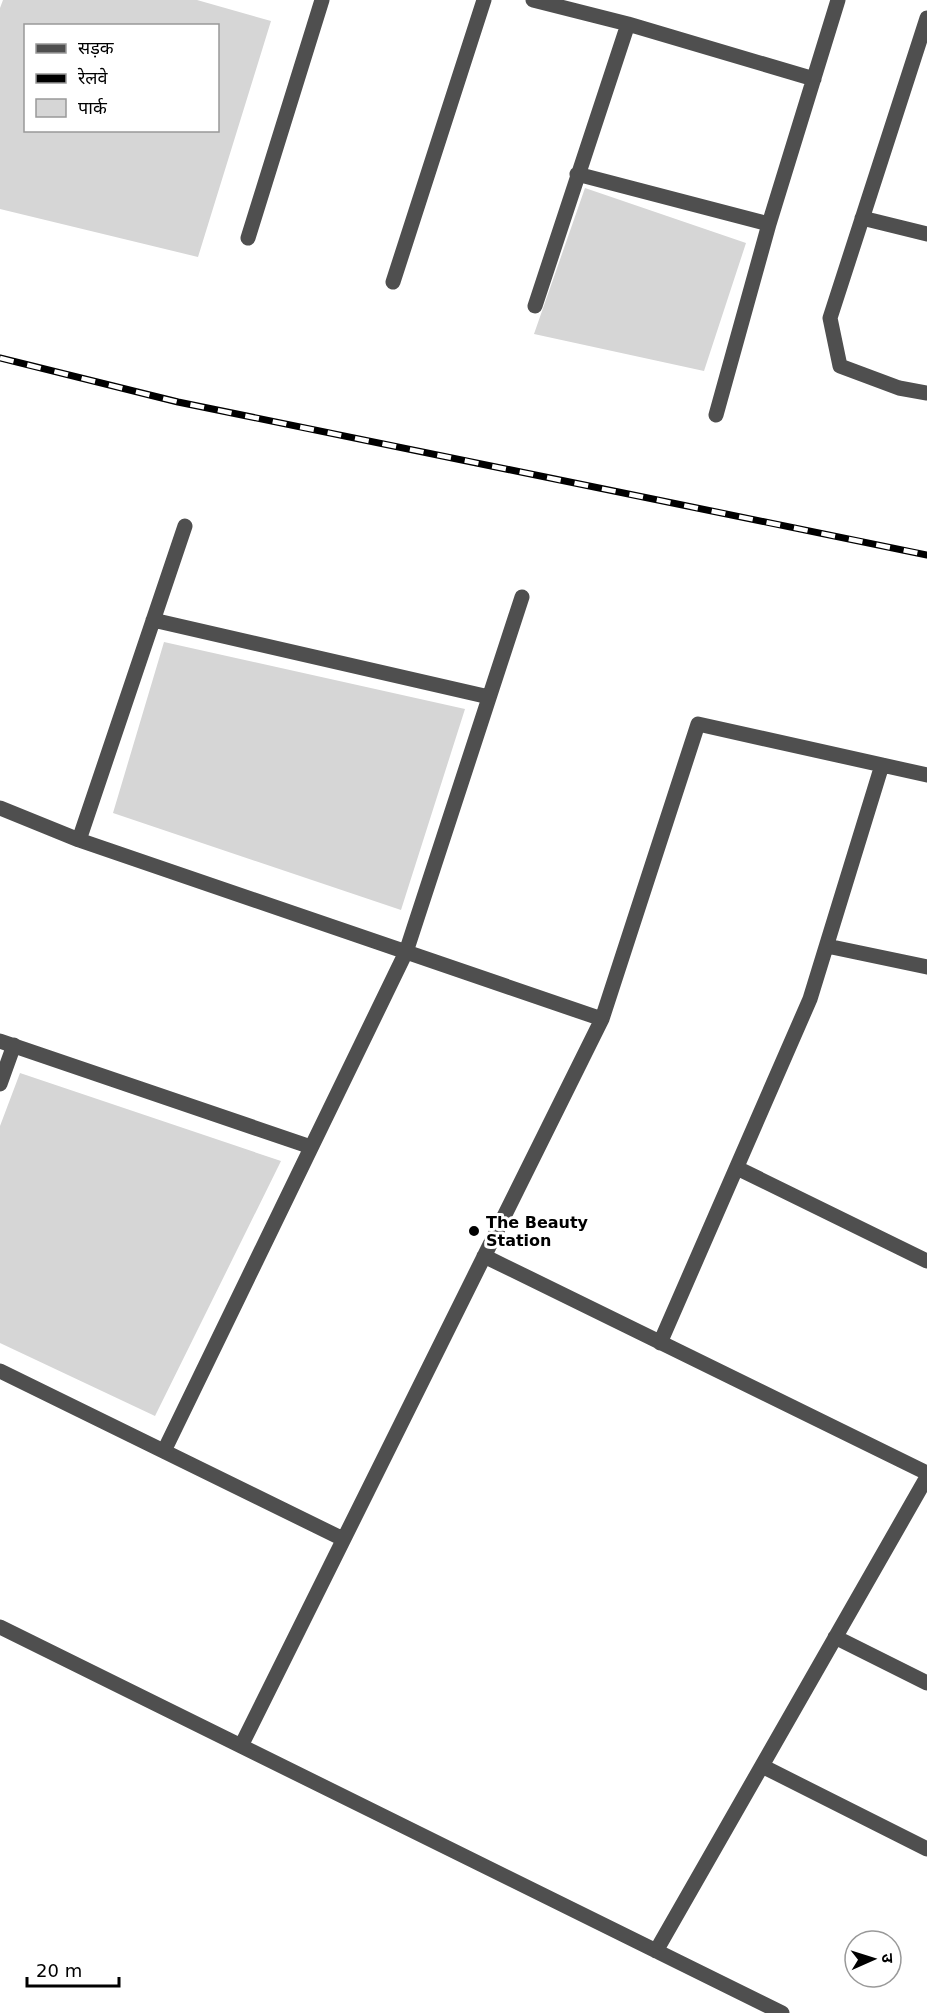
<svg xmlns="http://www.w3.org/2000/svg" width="927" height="2013" font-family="'DejaVu Sans','Noto Sans Devanagari',sans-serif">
<rect width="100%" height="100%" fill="#fff"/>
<path fill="#d6d6d6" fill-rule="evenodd" d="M3 0H197L271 21 198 257 0 209V8ZM26 26H218V130H26Z
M585 188 746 243 704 371 534 334Z
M164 642 465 709 401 910 113 813Z
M20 1073 281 1161 155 1416 0 1343V1126Z"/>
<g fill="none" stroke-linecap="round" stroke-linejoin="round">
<path stroke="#4f4f4f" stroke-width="15" d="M533 0 628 24 814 79
M927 18 830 318 840 366 899 388 927 393
M577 174 769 224
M862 218 927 234
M248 238 322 0
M393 282 484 0
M535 306 628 24
M716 415 769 224 838 0
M153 620 489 697
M0 808 79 840 602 1019
M79 840 185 526
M827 946 927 967
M0 1041 311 1147
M0 1084 14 1045
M737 1168 927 1261
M484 1256 927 1473
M660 1343 810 999 882 765
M0 1371 343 1539
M164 1451 406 952 522 597
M0 1627 782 2013
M835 1637 927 1683
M241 1746 602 1019 698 724 927 775
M762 1766 927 1849
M656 1951 927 1477"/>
<g stroke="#000" stroke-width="7">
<path id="rail" d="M0 358 178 402 927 555"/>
</g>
<use href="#rail" stroke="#fff" stroke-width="4.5" stroke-dasharray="14" stroke-linecap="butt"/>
</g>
<circle fill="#000" stroke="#fff" stroke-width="2" cx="474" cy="1231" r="6"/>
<g text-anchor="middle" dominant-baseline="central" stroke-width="6" stroke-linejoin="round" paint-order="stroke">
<g font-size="16" font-weight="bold" fill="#000" stroke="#fff" text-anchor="start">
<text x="486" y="1222">The Beauty<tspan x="486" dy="18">Station</tspan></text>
</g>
</g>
<rect x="24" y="24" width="195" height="108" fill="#ffffff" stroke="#999999" stroke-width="1.5"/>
<rect x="36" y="44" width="30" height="9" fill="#4f4f4f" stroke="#999999" stroke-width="1.5"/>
<text x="78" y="54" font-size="18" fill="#000000">सड़क</text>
<rect x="36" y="74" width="30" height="9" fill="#000000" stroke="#999999" stroke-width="1.5"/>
<text x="78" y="84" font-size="18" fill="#000000">रेलवे</text>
<rect x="36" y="99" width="30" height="18" fill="#d6d6d6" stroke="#999999" stroke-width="1.5"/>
<text x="78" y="114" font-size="18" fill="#000000">पार्क</text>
<g transform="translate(873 1959) rotate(87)"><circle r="28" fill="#ffffff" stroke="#999999" stroke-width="1.5"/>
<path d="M0-4.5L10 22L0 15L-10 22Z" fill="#000000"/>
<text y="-9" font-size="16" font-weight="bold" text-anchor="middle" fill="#000000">उ</text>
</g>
<path d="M27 1977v9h92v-9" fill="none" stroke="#000000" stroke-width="3"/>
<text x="36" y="1977" font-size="18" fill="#000000" stroke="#ffffff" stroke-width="4.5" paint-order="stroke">20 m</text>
</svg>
